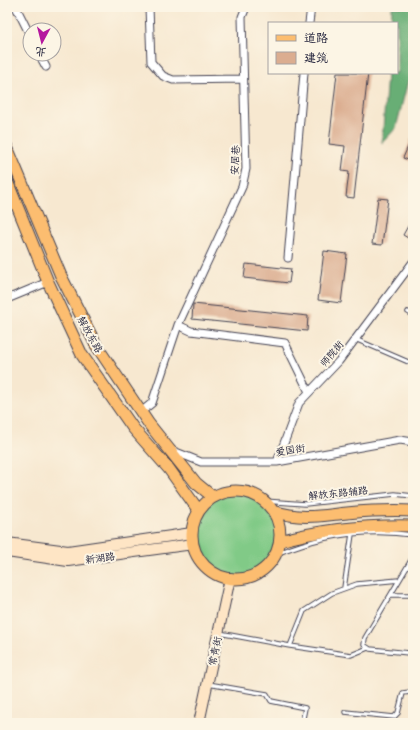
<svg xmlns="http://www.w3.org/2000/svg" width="420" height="730" font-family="'Playpen Sans','LXGW WenKai TC',sans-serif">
<rect width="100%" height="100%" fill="#fcf5e5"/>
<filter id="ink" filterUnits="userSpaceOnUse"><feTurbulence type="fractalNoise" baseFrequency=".025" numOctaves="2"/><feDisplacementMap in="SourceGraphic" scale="8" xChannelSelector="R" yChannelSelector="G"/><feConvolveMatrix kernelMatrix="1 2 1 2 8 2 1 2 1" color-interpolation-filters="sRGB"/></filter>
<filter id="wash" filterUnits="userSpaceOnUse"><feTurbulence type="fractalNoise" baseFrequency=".012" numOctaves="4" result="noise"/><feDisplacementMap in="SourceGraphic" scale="16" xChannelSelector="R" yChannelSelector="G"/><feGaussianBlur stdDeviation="0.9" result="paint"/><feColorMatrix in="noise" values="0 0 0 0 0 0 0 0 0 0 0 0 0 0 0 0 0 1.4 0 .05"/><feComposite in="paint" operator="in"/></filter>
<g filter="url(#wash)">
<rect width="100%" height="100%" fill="#f7e8d0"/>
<path fill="#81ca87" stroke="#527661" d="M192 535a44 44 0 1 1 88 0a44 44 0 1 1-88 0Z"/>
<path fill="#68ae74" stroke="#456858" d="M392 7H413V81H408L396 128 382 143 387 73H397V23H391Z"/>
<g id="blocks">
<path fill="#dbad90" d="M337 73H368L354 198 346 197 349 172 342 171 345 146 329 144Z
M413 135V162L403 158Z
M378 198 388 199 382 245 372 244Z
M413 217V241L403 235Z
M324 251 347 254 341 303 318 300Z
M246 264 291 269 289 283 244 278Z
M193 304 308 316 307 331 192 319Z"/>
</g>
</g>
<g filter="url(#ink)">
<use href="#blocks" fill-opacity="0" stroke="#424051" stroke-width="1"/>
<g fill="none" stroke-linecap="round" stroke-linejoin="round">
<g stroke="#424051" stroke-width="5.5">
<path id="lane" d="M408 312 413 315
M355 339 413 364
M264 501 305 504 395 494 413 496
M276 554C319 536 366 528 413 535
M344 588 352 534
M391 595H413
M219 633 290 646 351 655 368 648
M290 646 304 611 332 593 357 584 399 580
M413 646 409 653 413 664
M409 653 370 649 364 645 365 638 413 557
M208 684 267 694 271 701 305 708 302 723
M345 712 394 717 398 713 403 693 410 692 413 694"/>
</g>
<g stroke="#424051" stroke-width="9">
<path id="street" d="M16 7 30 35
M149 7 151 62 163 76 173 80 243 79
M309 23 311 7
M39 54 46 67
M288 258 304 73
M7 299 48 282
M178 325 191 331 285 343 309 392
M141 412 152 403 178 325 242 187 246 169 242 17 246 7
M171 450 201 462H277L400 440 413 442
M277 462 299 403 339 361 413 262"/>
</g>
<g stroke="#424051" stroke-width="12">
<path id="secondary" d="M7 543 68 551 192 533
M7 552 68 561 193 544
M199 723 230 578"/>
</g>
<g stroke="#424051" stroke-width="13">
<path id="primary" d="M7 147 61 276 96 345 149 424 196 483 213 497
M7 181 48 282 82 355 133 428 169 469 199 511
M192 535a44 44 0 1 1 88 0a44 44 0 1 1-88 0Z
M273 511C303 520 318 516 347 513 369 511 391 510 413 511
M280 541C324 529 367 525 413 526"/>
</g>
<use href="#lane" stroke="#fff" stroke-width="3.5"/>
<use href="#street" stroke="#fff" stroke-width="7"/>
<use href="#secondary" stroke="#fee5c5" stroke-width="10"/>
<use href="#primary" stroke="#fcbd6f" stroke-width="11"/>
</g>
</g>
<g text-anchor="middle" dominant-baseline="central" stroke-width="4" stroke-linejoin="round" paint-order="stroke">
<g font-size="10" fill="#22223b" stroke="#fcf5e5">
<text transform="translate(234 160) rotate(-87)">安居巷</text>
<text transform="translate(91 334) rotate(61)">解放东路</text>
<text transform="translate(331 353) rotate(-50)">师院街</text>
<text transform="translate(290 449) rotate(-9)">爱国街</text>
<text transform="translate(338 492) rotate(-6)">解放东路辅路</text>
<text transform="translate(100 557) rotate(-8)">新湖路</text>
<text transform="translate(214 651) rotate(-78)">常青街</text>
</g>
</g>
<rect width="420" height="730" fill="none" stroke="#fcf5e5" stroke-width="24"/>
<rect x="268" y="22" width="130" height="52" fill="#fcf5e5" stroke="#a5a1a1"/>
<rect x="276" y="35" width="20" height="6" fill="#fcbd6f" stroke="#a5a1a1"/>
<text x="304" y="42" font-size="12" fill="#22223b">道路</text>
<rect x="276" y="52" width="20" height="12" fill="#dbad90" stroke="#a5a1a1"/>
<text x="304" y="62" font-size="12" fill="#22223b">建筑</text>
<g transform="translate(42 42) rotate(187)"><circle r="19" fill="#fcf5e5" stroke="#a5a1a1"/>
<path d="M0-3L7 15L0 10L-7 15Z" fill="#b5179e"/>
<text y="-6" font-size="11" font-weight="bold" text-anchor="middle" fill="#22223b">北</text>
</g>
</svg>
